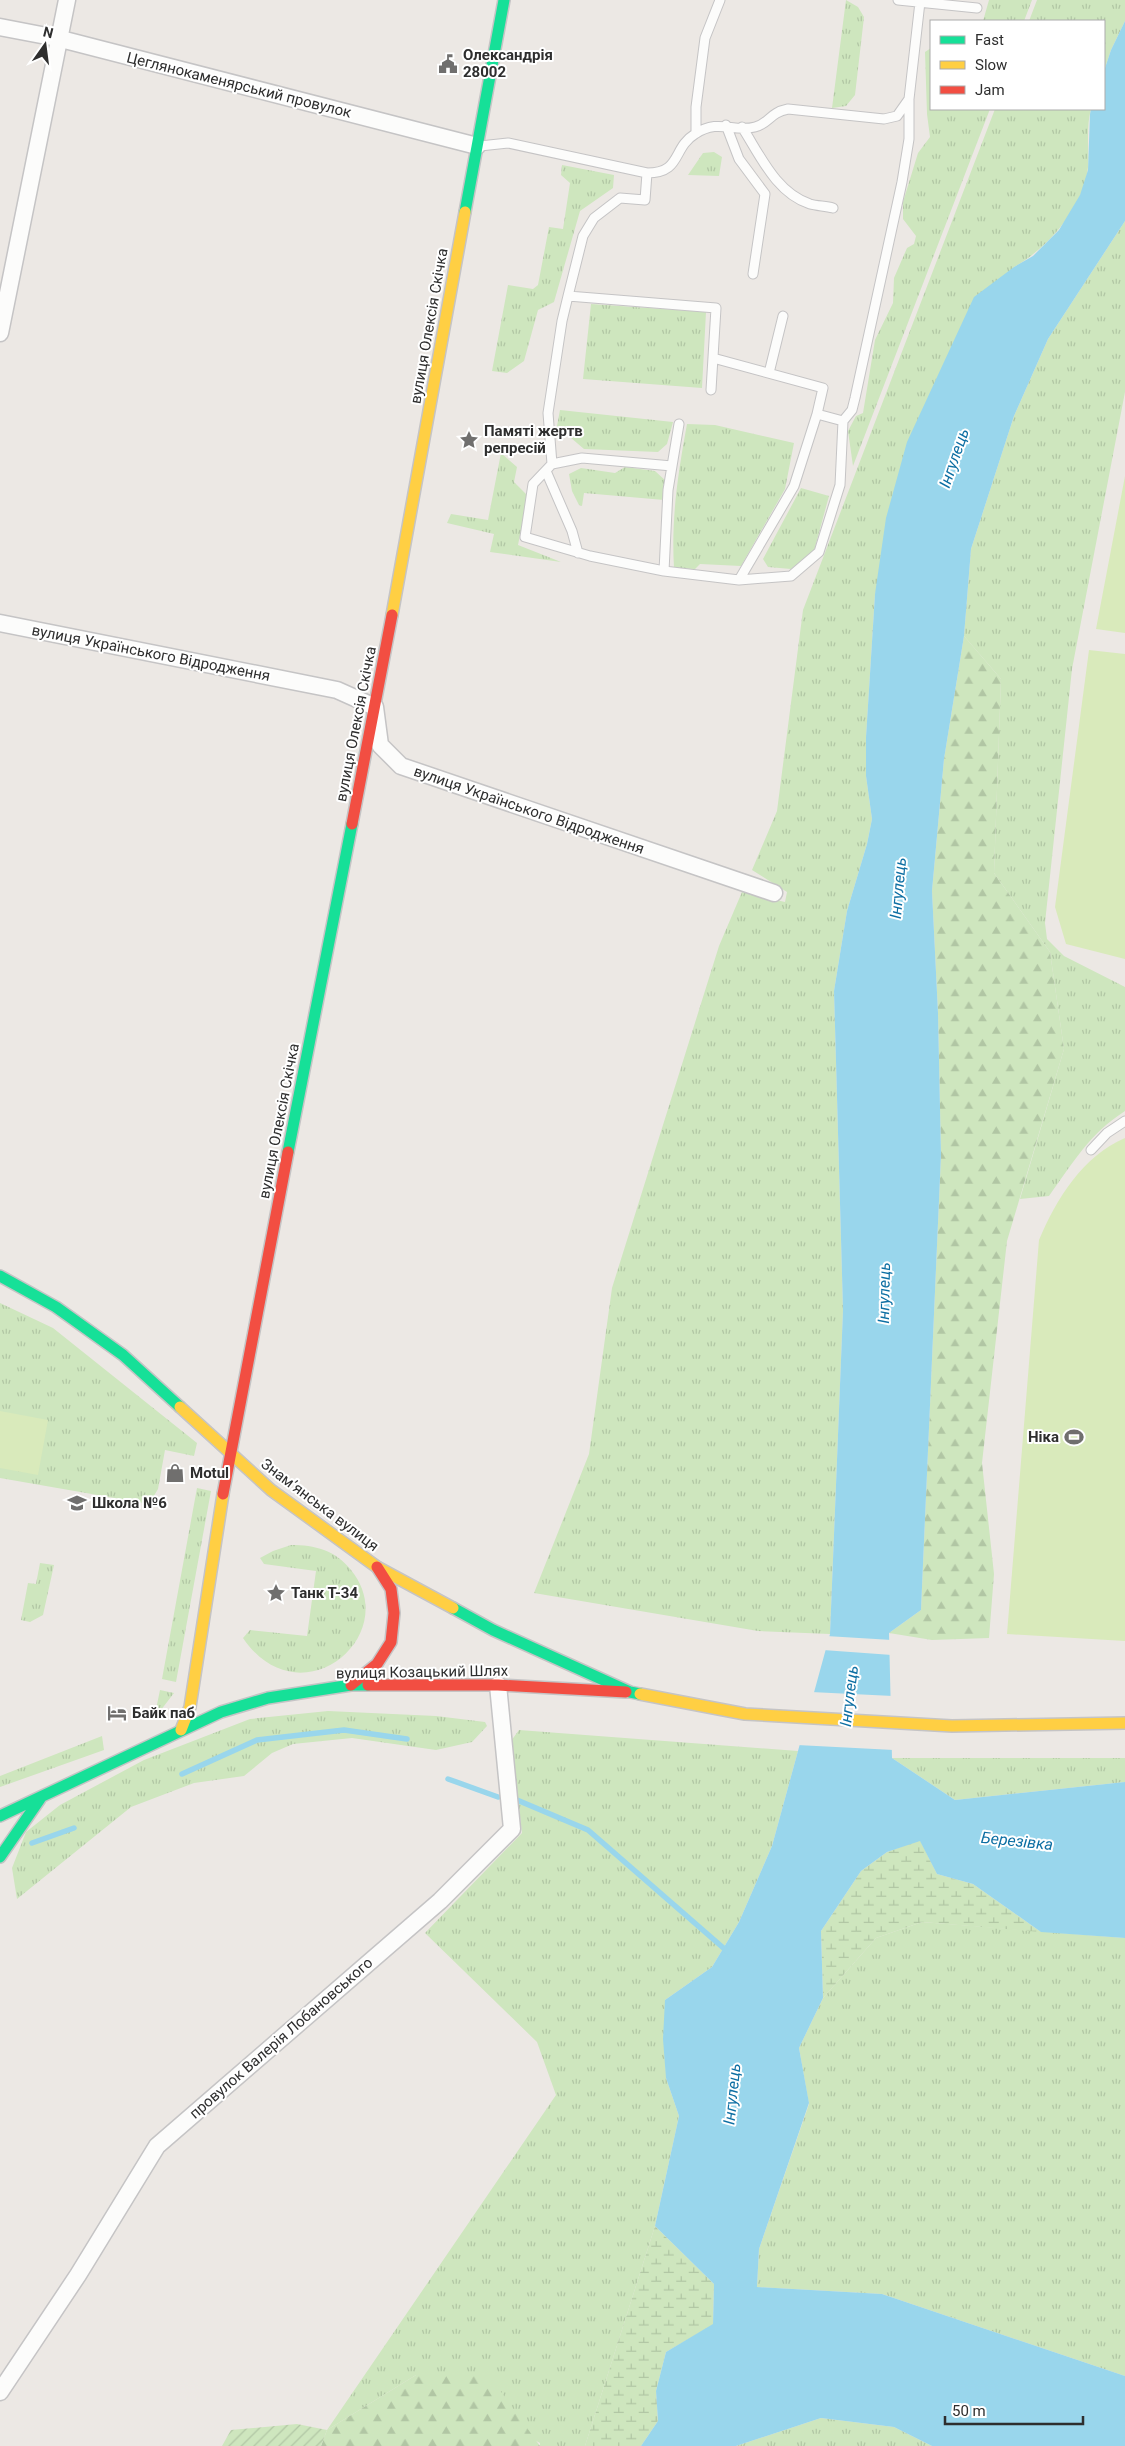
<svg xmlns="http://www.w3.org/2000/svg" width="1125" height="2446" font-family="Roboto,sans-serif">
<defs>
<pattern id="grass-tufts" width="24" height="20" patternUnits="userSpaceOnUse" patternTransform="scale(1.25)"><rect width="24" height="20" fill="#cee6be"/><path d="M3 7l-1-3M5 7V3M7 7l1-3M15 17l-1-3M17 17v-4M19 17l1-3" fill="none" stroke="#b1c6a4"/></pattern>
<pattern id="forest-firs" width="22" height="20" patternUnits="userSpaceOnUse" patternTransform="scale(1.25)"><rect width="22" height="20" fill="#cee6be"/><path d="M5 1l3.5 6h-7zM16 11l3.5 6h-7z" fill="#b1c6a4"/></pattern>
<pattern id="wetland-marsh" width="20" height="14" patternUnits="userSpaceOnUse" patternTransform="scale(1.25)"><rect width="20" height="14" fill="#cee6be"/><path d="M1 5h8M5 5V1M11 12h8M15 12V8" fill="none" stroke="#b1c6a4"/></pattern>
<pattern id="garden-furrows" width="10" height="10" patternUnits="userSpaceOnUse" patternTransform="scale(1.25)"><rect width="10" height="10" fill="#cee6be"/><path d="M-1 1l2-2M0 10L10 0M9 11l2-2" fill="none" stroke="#b1c6a4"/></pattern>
</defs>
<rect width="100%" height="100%" fill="#ece8e4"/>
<path fill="url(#grass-tufts)" d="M846 0 858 7 864 17 855 95 846 106 832 108Z
M989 0H1032L1024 21H983Z
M1037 0H1125V21L1111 50 1104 71V21H1029Z
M931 48V109H990L853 466 848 431 856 416 863 413 875 340 893 303 894 278 907 248 914 244 916 236 903 219V202L918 153 930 137 927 114 925 52Z
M995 109H1091C1086 127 1089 148 1088 167 1085 206 1047 249 1014 267L875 594 866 737V776L872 819 867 844 847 911 834 991 843 1310 830 1634 758 1631 534 1593 589 1454 612 1288 719 946 742 892 785 902 787 892 752 870 777 811 803 610Z
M714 152 722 157 719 176 688 175 703 153Z
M562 165 614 175 613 188 580 211 554 302 538 310 524 361 507 373 492 371 508 285 533 289 538 285 549 227 563 229 570 183 561 175Z
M1125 221V392L1072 669 1045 923 1047 939 1064 956 1125 987V1111C1089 1134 1073 1163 1049 1196L1020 1199 1064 1049 1050 952 994 873 1001 679 964 636 971 549 1014 416 1048 339Z
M591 304 706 312 702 388 583 379Z
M560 410 673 422 667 444 658 452 584 449 557 426Z
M687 424 715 425 794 443 785 489 741 566 700 564 695 569 674 568C671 518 678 473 687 424Z
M501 453 517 467 514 482 528 496 518 545 561 562 490 552 494 534 447 523 451 514 488 520Z
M625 467 655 471 666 481 664 500 584 493 582 506 579 505 572 491 569 474 581 468 615 473Z
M801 488 829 496 814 551 791 569 768 567 763 559Z
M0 1303 53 1328 197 1443 194 1456 165 1450 158 1489 149 1504 0 1478Z
M197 1488 211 1491 176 1682 162 1679Z
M291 1545C315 1545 335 1550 351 1570 404 1635 300 1722 243 1638L250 1630 307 1636 316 1571 264 1564 260 1558 273 1551Z
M40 1563 54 1565 43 1615 30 1622 21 1620 28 1583 36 1584Z
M160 1690 174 1693 154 1719Z
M328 1711 436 1716 485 1722 487 1726 472 1742 436 1750 352 1738 293 1744 272 1753 244 1776 194 1783 131 1807 17 1899 12 1868 26 1832 60 1805 144 1760 250 1719Z
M519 1730 798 1751 772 1846 739 1922 712 1967 665 2000 666 2078 679 2116 655 2226 585 2446H540V2443L416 2375 327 2430 556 2095 537 2042 425 1933 522 1833 511 1741Z
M102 1736 104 1750 0 1787V1776Z
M892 1758H1125V1782L955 1800Z
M922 1922 1125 1938V2376L882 2294 757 2287 759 2249 809 2104 799 2048 823 1998 876 1938Z
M821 2418 894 2427 932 2446H736Z"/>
<path fill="url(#forest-firs)" d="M964 636 1001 679 994 873 1050 952 1064 1049 1007 1241 982 1463 994 1574 989 1638 932 1640 889 1633 921 1610 941 1155 938 1013 932 891 944 759Z
M416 2375H489L540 2446H321L327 2430Z"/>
<path fill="url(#wetland-marsh)" d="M920 1840 937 1874 973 1884 1041 1932 922 1922 876 1938 823 1998 821 1931 861 1871 887 1852Z
M655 2226 714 2284 713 2325 666 2352 656 2391 658 2421 641 2446H585Z"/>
<path fill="url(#garden-furrows)" d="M297 2424 327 2430 321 2446H222L231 2430Z"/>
<path fill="#d9eabb" d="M1125 476V633L1096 629Z
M1089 650 1125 654V959L1066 944 1055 907Z
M1125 1138V1641L1007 1634 1039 1240C1057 1198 1082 1157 1125 1138Z
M0 1411 48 1420 38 1475 0 1468Z"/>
<path fill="#99d6ec" d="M1125 21V221L1048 339 1014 416 971 549 964 636 944 759 932 891 938 1013 941 1155 921 1610 889 1633 892 1758 955 1800 1125 1782V1938L1041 1932 973 1884 937 1874 920 1841 887 1852 861 1871 821 1931 823 1998 799 2048 809 2103 759 2249 757 2287 882 2294 1125 2376V2446H932L894 2427 821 2418 736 2446H641L658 2421 656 2391 666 2352 713 2324 714 2284 655 2226 679 2116 666 2078 663 2039 665 2000 712 1967 739 1922 772 1846 830 1634 843 1310 834 991 847 911 867 844 872 819 866 776V737L875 594 886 518 907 442 974 297 1014 267 1033 256 1059 230 1080 195 1088 170 1090 114 1091 109H1104V71L1111 50Z"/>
<path fill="#ece8e4" d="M826 1636 892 1640V1655L823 1650Z
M811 1692 893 1696 894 1750 797 1745Z"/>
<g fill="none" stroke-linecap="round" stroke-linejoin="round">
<path stroke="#99d6ec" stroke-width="5.5" d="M182 1774 257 1740 344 1730 407 1739
M448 1779 498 1797
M517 1800 588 1830 728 1952
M32 1843 74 1828"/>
<g stroke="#c5c4c5" stroke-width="11">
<path id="lane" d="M898 0 977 8
M726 125 739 159 765 194 753 274
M742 127C760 155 776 193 810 204 817 206 826 206 833 208
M696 133V107L705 38 720 0
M480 146 508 143 647 173C682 173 672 148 695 134 719 118 733 133 755 127 770 123 769 113 788 109L884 119 897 116 909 99 920 2
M647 173 645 200 620 198 594 218 583 236 568 296 562 321 548 413 552 464 533 484 525 537 590 556 664 571 739 580 791 576 819 552 840 485 843 421 817 414 794 486 739 580
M568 296 716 308 711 390
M713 358 823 388 817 414
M769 373 783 316
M843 421 852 410 855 398 902 182 909 139V100
M552 464 582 458 672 466
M546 471 572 531 578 553
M664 571 668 490 679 424
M1091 1150 1107 1133 1125 1121"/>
</g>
<g stroke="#c5c4c5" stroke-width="19">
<path id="street" d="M0 27 57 38 477 146
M0 333 67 0
M0 623 337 690 375 707 380 745 401 766 774 893
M0 2392 78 2275 157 2146 440 1901 512 1829 498 1685"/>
</g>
<g stroke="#c5c4c5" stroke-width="14">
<path id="fast" d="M465 212 504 0
M288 1152 352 824
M0 1276 56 1307 123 1355 180 1407
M453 1608 493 1630 630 1692 640 1694
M0 1816 221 1712 268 1698 351 1685H368
M0 1857 40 1799"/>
</g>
<g stroke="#c5c4c5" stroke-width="14">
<path id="slow" d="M392 615 465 212
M180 1407 271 1490 377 1567 453 1608
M640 1694 745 1714 952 1726 1125 1723
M181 1730 190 1707 223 1494"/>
</g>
<g stroke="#c5c4c5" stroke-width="14">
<path id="jam" d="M352 824 392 615
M223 1494 288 1152
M351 1685 377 1664 391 1642 394 1613 391 1589 377 1567
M368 1685H498L626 1692"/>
</g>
<use href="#lane" stroke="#fcfcfb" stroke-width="9"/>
<use href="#street" stroke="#fcfcfb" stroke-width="16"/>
<use href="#fast" stroke="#16e098" stroke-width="11"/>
<use href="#slow" stroke="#ffcf43" stroke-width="11"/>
<use href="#jam" stroke="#f24e42" stroke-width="11"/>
</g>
<defs>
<g id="civic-bare" transform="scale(1.5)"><path d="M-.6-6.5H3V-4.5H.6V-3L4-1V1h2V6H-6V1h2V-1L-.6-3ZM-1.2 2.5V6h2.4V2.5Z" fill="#706f6e" stroke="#fff" stroke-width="2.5" paint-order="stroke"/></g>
<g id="sight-bare" transform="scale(1.5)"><path d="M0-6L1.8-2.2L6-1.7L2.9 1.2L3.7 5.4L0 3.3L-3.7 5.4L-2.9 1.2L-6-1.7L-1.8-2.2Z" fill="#706f6e" stroke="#fff" stroke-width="2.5" paint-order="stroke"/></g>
<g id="stadium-bare" transform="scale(1.5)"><path d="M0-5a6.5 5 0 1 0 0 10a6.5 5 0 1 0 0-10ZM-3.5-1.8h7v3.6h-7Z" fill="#706f6e" stroke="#fff" stroke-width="2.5" paint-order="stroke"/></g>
<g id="shop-bare" transform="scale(1.5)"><path d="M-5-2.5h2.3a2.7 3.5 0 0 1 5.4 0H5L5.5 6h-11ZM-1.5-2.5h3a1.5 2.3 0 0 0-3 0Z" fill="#706f6e" stroke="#fff" stroke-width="2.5" paint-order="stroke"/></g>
<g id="school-bare" transform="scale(1.5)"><path d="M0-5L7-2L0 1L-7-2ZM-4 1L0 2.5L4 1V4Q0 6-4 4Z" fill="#706f6e" stroke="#fff" stroke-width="2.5" paint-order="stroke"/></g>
<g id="hotel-bare" transform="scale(1.5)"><path d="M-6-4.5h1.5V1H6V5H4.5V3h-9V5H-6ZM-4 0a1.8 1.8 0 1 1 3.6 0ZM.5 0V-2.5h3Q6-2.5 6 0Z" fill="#706f6e" stroke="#fff" stroke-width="2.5" paint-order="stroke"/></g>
</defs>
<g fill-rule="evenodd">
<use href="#civic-bare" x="448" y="64"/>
<use href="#sight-bare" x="469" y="440"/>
<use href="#stadium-bare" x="1074" y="1437"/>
<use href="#shop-bare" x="175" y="1473"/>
<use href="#school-bare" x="77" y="1503"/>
<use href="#sight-bare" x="276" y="1593"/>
<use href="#hotel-bare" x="117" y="1713"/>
</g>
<g text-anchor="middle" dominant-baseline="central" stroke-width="4" stroke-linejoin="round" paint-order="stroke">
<g font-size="15" font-weight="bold" fill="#2e2e2e" stroke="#fff" text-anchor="start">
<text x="463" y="55">Олександрія<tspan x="463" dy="17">28002</tspan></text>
<text x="484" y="431">Памяті жертв<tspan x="484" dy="17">репресій</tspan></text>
<text x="1059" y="1437" text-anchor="end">Ніка</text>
<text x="190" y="1473">Motul</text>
<text x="92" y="1503">Школа №6</text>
<text x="291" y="1593">Танк Т-34</text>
<text x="132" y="1713">Байк паб</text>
</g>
<g font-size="15" fill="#2e2e2e" stroke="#fff">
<text transform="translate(239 85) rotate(14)">Цеглянокаменярський провулок</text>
<text transform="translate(429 326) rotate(-80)">вулиця Олексія Скічка</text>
<text transform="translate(151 653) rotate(11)">вулиця Українського Відродження</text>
<text transform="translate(356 724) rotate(-79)">вулиця Олексія Скічка</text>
<text transform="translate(529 810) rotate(19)">вулиця Українського Відродження</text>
<text transform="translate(279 1121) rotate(-79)">вулиця Олексія Скічка</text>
<text transform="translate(320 1505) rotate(37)">Знамʼянська вулиця</text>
<text transform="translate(422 1672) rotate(-1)">вулиця Козацький Шлях</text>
<text transform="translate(281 2038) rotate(-41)">провулок Валерія Лобановського</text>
</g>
<g font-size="16" font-style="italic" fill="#0d6fa3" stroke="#fff">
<text transform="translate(954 458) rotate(-71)">Інгулець</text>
<text transform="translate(898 888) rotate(-85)">Інгулець</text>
<text transform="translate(884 1293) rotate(-89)">Інгулець</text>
<text transform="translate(849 1696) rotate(-83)">Інгулець</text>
<text transform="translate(1017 1841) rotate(6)">Березівка</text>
<text transform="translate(732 2094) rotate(-84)">Інгулець</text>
</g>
</g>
<rect x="930" y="20" width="175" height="90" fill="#ffffff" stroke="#ababab"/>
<rect x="940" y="36" width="25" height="8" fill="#16e098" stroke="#ababab"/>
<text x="975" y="45" font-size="15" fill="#2e2e2e">Fast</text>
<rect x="940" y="61" width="25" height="8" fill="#ffcf43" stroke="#ababab"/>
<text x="975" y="70" font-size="15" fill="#2e2e2e">Slow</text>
<rect x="940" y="86" width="25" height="8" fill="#f24e42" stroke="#ababab"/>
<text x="975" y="95" font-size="15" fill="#2e2e2e">Jam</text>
<g transform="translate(45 45) rotate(14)" stroke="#ffffff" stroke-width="4" paint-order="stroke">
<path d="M0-4L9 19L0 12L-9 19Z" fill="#2e2e2e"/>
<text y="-8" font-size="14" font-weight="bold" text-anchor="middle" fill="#2e2e2e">N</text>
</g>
<path d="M945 2416v8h138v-8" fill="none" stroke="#2e2e2e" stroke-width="2.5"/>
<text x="952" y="2416" font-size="15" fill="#2e2e2e" stroke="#ffffff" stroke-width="4" paint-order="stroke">50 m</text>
</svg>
